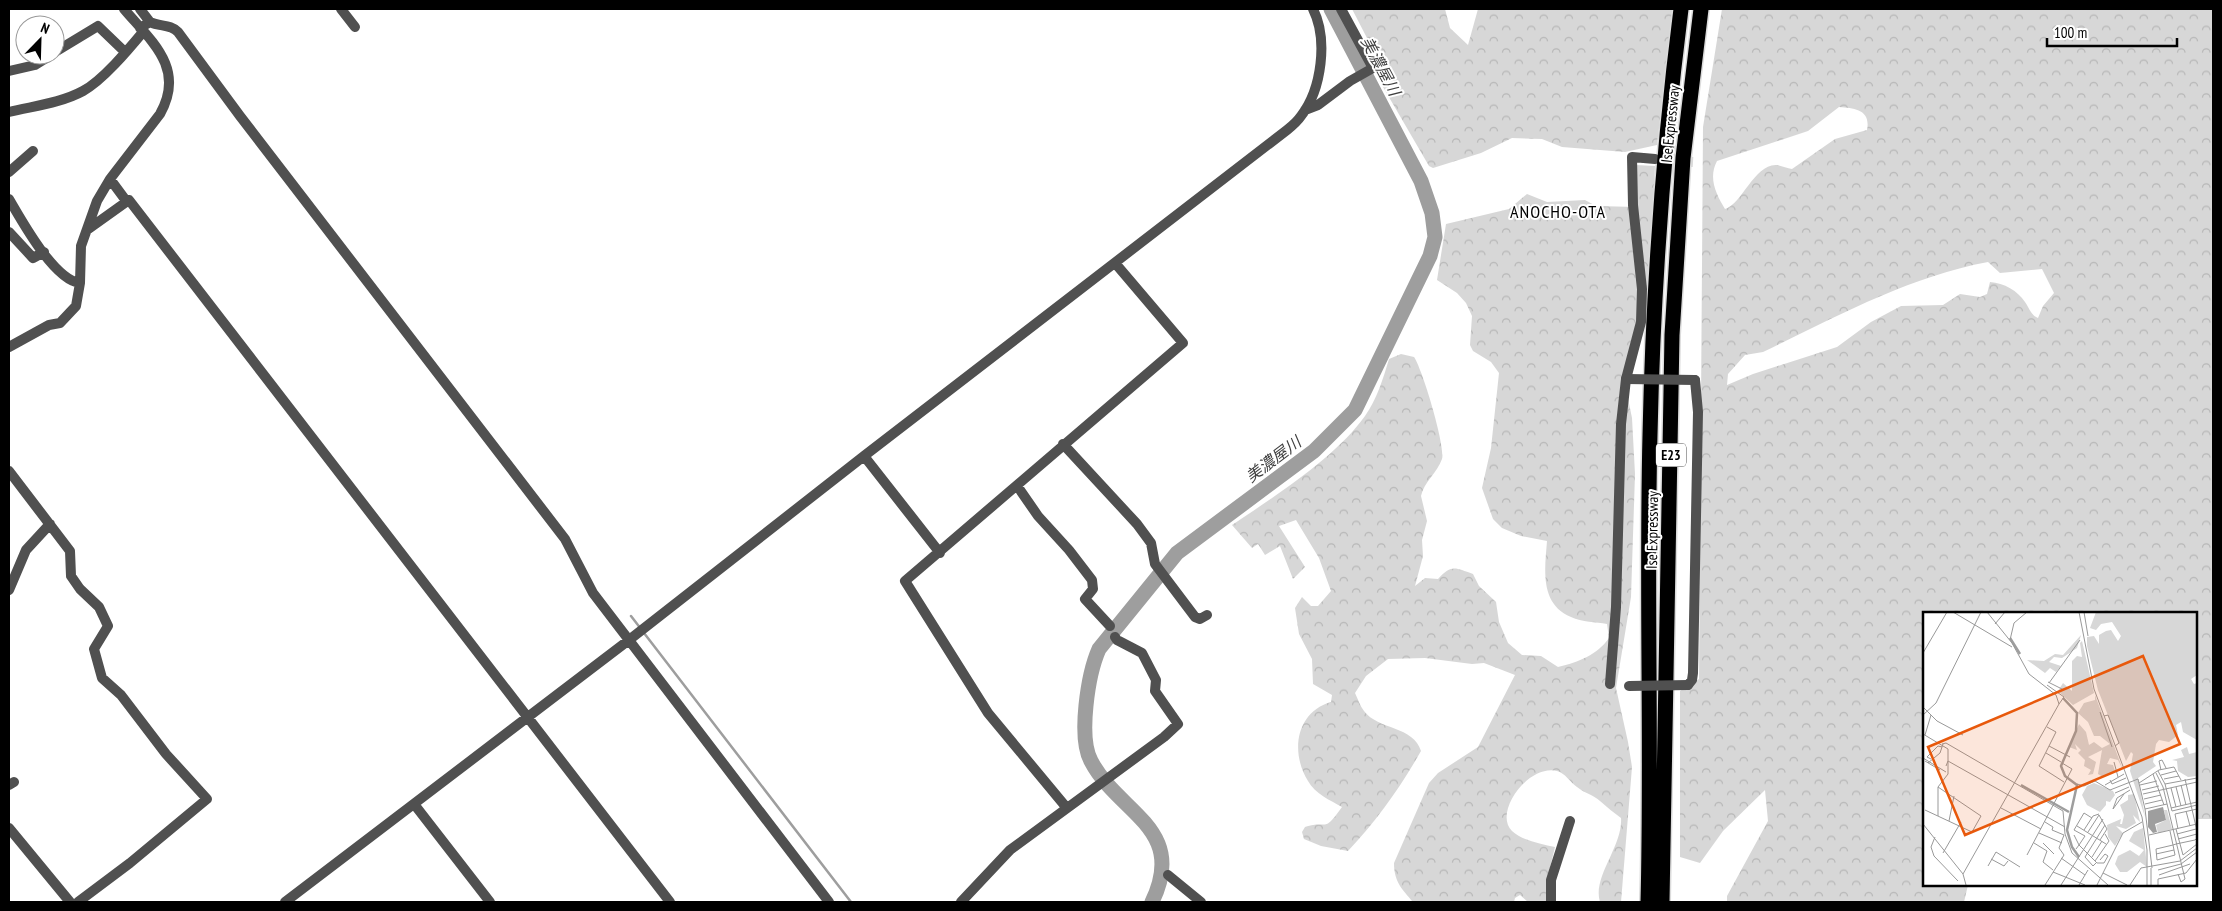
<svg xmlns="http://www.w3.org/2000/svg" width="2222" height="911" font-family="'PT Sans Narrow','Noto Sans JP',sans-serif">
<defs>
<pattern id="forest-crowns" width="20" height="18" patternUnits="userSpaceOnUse" patternTransform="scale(1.25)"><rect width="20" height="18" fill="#d7d7d7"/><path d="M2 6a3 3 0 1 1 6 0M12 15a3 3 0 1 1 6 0" fill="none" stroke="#b7b7b7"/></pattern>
</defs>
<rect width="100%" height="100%" fill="#fff"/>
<path fill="url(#forest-crowns)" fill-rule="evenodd" d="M1352 9H1445L1450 28 1468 45 1478 9H1673L1657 145 1625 152 1562 147 1542 139 1512 138 1481 153 1433 168 1429 166 1379 80 1382 67Z
M1722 9H2213V819H2196V614H1924V885H1968L1964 902H1727V896L1768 821 1765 790 1723 831 1700 863 1680 857V691L1699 679 1703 127ZM1839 107C1855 108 1871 110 1867 130L1835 139 1792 169C1787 168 1782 166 1777 165 1755 163 1742 204 1725 209 1716 194 1708 178 1717 161L1808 131ZM1988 262 2000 273 2042 269 2054 293 2043 306 2038 318C2030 314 2030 309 2025 302 2018 291 2004 283 1990 282L1987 294 1980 297 1960 294 1943 305 1901 306 1871 322 1837 347 1753 374 1727 385 1728 374 1745 355 1763 352C1836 317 1908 277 1988 262Z
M1636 165 1655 166 1650 286 1645 289 1623 374 1632 418 1635 474 1631 597 1616 688 1628 742 1632 767 1621 902H1600C1592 877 1623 846 1621 818 1614 813 1607 807 1600 801 1594 795 1584 793 1577 787 1570 782 1565 773 1557 771 1528 764 1493 813 1512 831 1523 841 1541 844 1555 847L1546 884 1547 902H1528L1520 895 1515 898 1514 902H1413C1402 889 1394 882 1394 863L1429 783 1438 773 1478 747 1515 675 1484 663 1472 664 1425 658 1388 659 1366 676 1355 693C1358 699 1360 706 1364 711 1378 730 1414 726 1421 751 1400 788 1377 820 1348 851L1321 846 1304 839 1302 832 1305 827C1329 819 1322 835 1342 807 1330 800 1315 794 1308 781 1290 752 1296 712 1331 702L1332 695 1313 684 1312 659 1299 634 1295 608 1302 597 1311 606H1318L1331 591 1319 558 1296 520 1279 526 1305 567 1293 579 1280 546 1265 555 1258 544 1252 548 1232 525C1274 497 1336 457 1365 416 1377 399 1383 379 1389 359L1401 354 1414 357C1422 368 1446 447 1442 459 1437 473 1424 482 1421 496L1427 521 1422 540 1423 556 1415 586 1425 578 1438 579C1452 564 1455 568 1473 574L1479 586 1496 602 1499 622 1508 643 1522 655 1541 656 1558 667C1579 662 1597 655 1609 638L1607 624C1596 622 1582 622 1571 617 1539 604 1545 568 1547 541L1521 536 1502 528 1493 519 1482 488 1491 448 1499 373 1491 362 1473 351 1470 345 1472 316 1466 303 1457 293 1437 280 1446 224 1509 209 1527 194 1547 202 1585 200 1596 206 1637 207Z"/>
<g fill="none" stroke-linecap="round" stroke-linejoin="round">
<path stroke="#9e9e9e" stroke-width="2.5" d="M631 616 641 629
M644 633 851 902"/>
<path stroke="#9e9e9e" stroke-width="15" d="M1152 902C1188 828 1118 813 1091 761 1078 737 1088 674 1099 649L1177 553 1314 451 1355 410 1430 256 1435 237 1432 213 1421 181 1331 9"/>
<path stroke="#d9d9d9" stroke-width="10" stroke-dasharray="10 5" stroke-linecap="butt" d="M1659 160 1693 162"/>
<g stroke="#dbdbdb" stroke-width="18">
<path id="highway" d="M1648 902C1652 746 1646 590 1650 435 1653 292 1663 150 1681 9
M1662 902 1672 335 1683 158 1701 9"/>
</g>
<path stroke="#505050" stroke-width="10" d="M140 9 150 22
M341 9 355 27
M140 28 150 22C160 27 170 24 178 32L240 116 565 539 593 593 829 902
M55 52 98 26 125 52
M9 71 35 65 51 55
M1305 110 1318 105 1350 81 1373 68 1341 9
M9 112C33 106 61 103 83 91 103 80 128 50 143 32
M9 172 33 151
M110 179 127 202
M9 199C22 221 54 280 80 283
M87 230 129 200 670 902
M9 232 33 258 44 252
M9 347 49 325 60 323 76 306 80 283 81 246 97 201 110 179 160 114C186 68 151 41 124 9
M1063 444 1137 524 1151 543 1155 564 1195 617 1200 619 1207 615
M864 456 940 553
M9 471 70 551 71 576 80 589 99 607 108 626 94 649 102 678 121 695 166 754 207 799 130 863 78 902
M1018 487 1038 516 1069 550 1092 580 1093 589 1085 599 1110 626
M9 590 26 550 50 524
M1610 684 1616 607 1621 424 1626 379 1641 322 1642 289 1633 205 1632 157 1655 159
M1688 685 1692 680 1693 673 1698 412 1695 380
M9 785 14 782
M414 804 490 902
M1066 807 988 713 905 581 1183 343 1115 263
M9 828 70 902
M1168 875 1201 902
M285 902 629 640 864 456 1287 130C1292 126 1297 122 1301 116 1322 89 1328 39 1313 9
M961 902 1010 850 1164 737 1178 724 1155 691 1156 680 1142 653 1117 640 1115 637
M1551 902V880L1570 821"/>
<use href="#highway" stroke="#000" stroke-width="15"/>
<path stroke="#505050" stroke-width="10" d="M1626 379 1695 380
M1629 686 1688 685"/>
</g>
<g text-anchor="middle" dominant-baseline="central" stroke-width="4" stroke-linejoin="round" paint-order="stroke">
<rect fill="#fff" stroke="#4c4c4c" stroke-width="1" x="1656" y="443.5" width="30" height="23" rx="4"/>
<g font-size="14" font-weight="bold" fill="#000">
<text x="1671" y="455">E23</text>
</g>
<g font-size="15" fill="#000" stroke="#fff">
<text transform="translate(1670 124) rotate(-84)">Ise Expressway</text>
<text transform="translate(1652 530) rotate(-89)">Ise Expressway</text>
</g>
<g font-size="16" font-style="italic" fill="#3f3f3f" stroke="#fff">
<text transform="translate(1381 66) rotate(62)">美濃屋川</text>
<text transform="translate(1273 459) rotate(-37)">美濃屋川</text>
</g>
<g font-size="18" letter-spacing="1" fill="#000" stroke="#fff">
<text x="1558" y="211">ANOCHO-OTA</text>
</g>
</g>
<g transform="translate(1923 612)">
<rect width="274" height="274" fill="#fff"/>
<path d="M241 198H244L249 217 235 221 233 213 243 208Z" fill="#d7d7d7"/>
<path d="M173 0H274V63L268 67 271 72 274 71V128L260 120 258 110 253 113 255 123 246 130 236 128 233 132 230 150 233 154 215 166 222 205 207 159 210 142 208 140 203 149 175 78 164 34V25L171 24 176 32V23L183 19 188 18 195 29 198 24 189 10 178 12 173 18 167 16ZM158 23 154 36 139 46 131 45 126 50 138 54 133 60 127 56 122 61 104 48 121 49 132 42 140 43ZM159 29 171 81 150 93 135 79 140 71 149 79V49L154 44 159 45 157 31ZM172 83 200 158 195 148 187 146 184 152 190 153 192 159 180 165 175 162 179 138 165 145 173 150 170 162 165 163 168 158 161 154 162 148 155 141 158 138 152 132 154 138 146 135 156 112 163 120 166 133 171 130 179 136 187 132 177 124H171L165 110 155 101 161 91 172 88ZM264 135 266 142 274 140V164L265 165 255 159 254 149 249 148 261 145 258 138ZM171 171 190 179 192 183 187 190 183 189V193L177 200 164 193 159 183 164 174ZM211 182 217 210 210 203 213 211 203 217 193 214 200 221 192 234 185 225 184 213 198 207 197 212H199L201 203 197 193 205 188V183ZM220 216 224 255 217 250 204 260H197L192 252 195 244 207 238 216 244 221 238 206 229 211 220Z" fill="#d7d7d7"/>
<path d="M240 195 243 208 232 212 234 220 230 221 225 215V199Z" fill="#9e9e9e"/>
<path fill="none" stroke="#9e9e9e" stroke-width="2.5" d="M87 26 97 42M140 86 154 101 153 119 138 154 142 164 154 173 144 218 149 235 156 245M98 173 146 200"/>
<path fill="none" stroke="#999" stroke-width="1" d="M30 0 89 35M156 0 171 77 219 205 224 238V273M161 0 165 24M72 12 82 0M87 28 91 11 104 0M0 41 24 0M125 70 141 78M126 71 157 28M124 73 141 85 136 92M0 95 14 109 40 123M177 100 189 135M0 103 13 91 58 0M181 104 185 103 196 131 192 134M124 115 133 120 116 154 141 170M0 122 25 137V162L15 175M2 123 8 103M19 132 23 131 140 199 142 222 149 241 185 273M126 134 147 145M123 141 138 150M0 146 23 160M8 147 4 145 15 134 19 135M2 149 17 158M191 150 195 165M5 151 17 141 20 132M23 154 25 149 142 215M238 158 236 149 239 148 243 156M235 159 242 172 249 199M233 161 240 175 262 267 258 270 255 262M230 162 241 193M238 163 253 159M241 167 256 164M262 167 274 219M187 168 189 172 203 166M216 171 236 158 251 155 258 168M154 172 161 174 172 169 187 178 215 167 222 197 244 192M242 172 274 166M182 173 201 162M217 173 234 169M258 173 263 193M253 175 258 194M248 176 253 195M219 178 236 174M192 181 206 175M201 182 190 197 194 186 207 178M220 182 274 170M0 184V204M221 187 238 183M222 192 239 188M78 196 118 217M248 196 274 190M222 197 229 256M2 198 49 220 58 204 15 175V204M249 199 274 193M263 199 267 214M252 202 274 197M252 202 255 217M176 203 184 217 177 228M169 206 161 201 151 218 162 224 156 233 174 251H181L185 244 182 242 177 248M26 209 31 184M122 210 130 215 129 218 141 223M0 212 40 262 43 273M154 214 183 232M253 217 260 243 274 232M161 218 170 204 176 202M247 219 250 233 252 243 234 248 233 237 250 233 253 232 272 228 274 226M165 220 176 203M116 221 139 231M254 222 273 217M151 223 156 233 153 237M226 223 274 212M12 225 8 235 11 244 35 269M255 227 274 222M111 231 124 239 120 250 130 258M120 231 131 242M20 241 38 210M233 242 251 238M104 243 149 157 139 151M169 245 179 229M138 246 162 263M68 247 81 254 85 249M172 249 186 229 182 222M174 250 170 254 162 245 182 213M65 254 73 240 97 255M228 256V273M235 258 258 252 274 240M130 260 162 273M180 261 204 273M40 262 136 92 133 83 106 62 89 31 64 0M236 263 267 252M122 273 141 243 136 236 141 223M138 273 180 207M156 273 165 258M174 273 200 221 219 210M207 273 218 256 257 249 274 236M235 273V267L263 261 274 247"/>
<path fill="#e8590c" fill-opacity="0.15" stroke="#e8590c" stroke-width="2.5" d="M220 44 257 132 42 223 5 135Z"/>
<rect width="274" height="274" fill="none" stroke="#000" stroke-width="2.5"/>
</g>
<rect width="2222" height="911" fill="none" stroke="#000000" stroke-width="20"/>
<g transform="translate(40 40) rotate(23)"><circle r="24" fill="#ffffff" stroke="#999999"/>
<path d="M0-4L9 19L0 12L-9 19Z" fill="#000000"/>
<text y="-8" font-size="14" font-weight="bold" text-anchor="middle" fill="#000000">N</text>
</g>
<path d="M2047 38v8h130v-8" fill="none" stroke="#000000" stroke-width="2.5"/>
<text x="2054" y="38" font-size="15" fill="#000000" stroke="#ffffff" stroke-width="4" paint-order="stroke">100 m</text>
</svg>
